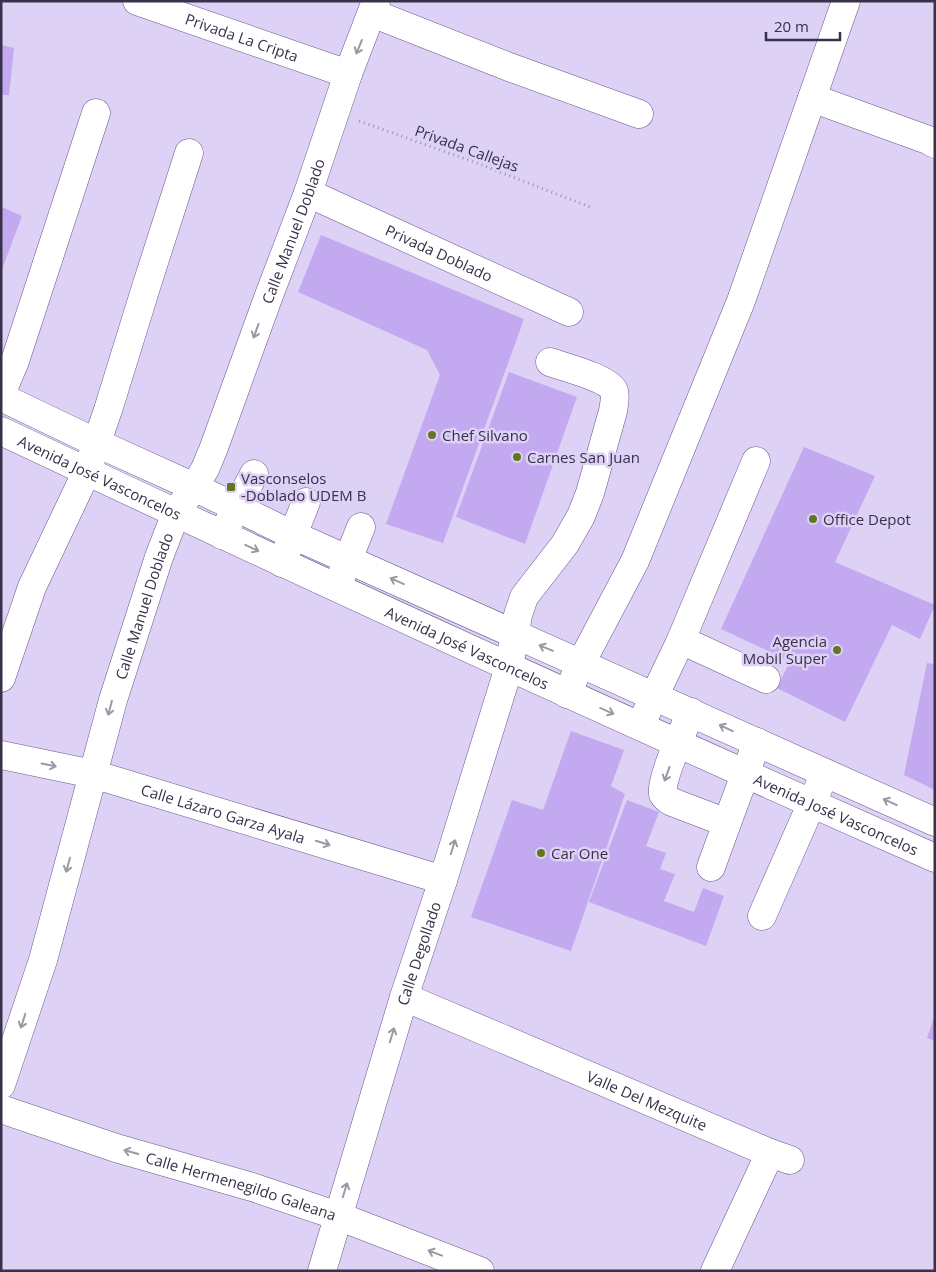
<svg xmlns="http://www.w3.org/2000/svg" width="936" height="1272" font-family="'Open Sans',sans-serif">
<rect width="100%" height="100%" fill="#ddd1f6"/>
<path fill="#c3aaf0" d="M1 45 14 48 9 95H1Z
M2 207 22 216 1 272V209Z
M321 235 524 319 443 543 386 524 440 375 427 350 298 292Z
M509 372 577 397 525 544 456 517Z
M804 447 875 476 835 562 935 605 920 639 892 625 845 722 777 688 790 661 721 629Z
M927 663 935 664V790L904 775Z
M571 731 624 750 611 786 625 794 571 951 471 917 512 800 543 810Z
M627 800 659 812 646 846 666 853 660 869 675 874 664 901 694 912 703 888 724 896 706 946 589 902Z
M934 1017H935V1041L927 1038Z"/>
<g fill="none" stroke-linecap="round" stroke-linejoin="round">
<g stroke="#6b568d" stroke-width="29">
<g id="minor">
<path id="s1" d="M137 1 348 74"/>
<path d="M372 13 509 67 639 114"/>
<path d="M812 98 928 140 935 144"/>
<path id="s2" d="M308 193 569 312"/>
<path d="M1 394 15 361 96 113"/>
<path d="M222 535 254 474"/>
<path d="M282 563 306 502"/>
<path d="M337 587 361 527"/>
<path d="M681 640 766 679"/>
<path d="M1 678 32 587 87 471 108 410 147 284 189 153"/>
<path d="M567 694 581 663 635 561 741 301 846 1"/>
<path d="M691 712C685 726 659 782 663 794 665 798 668 800 672 802L727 823 757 742"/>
<path d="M640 726 681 640 756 461"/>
<path id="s3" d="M1 755 93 774 443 880"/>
<path d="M711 867 727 823"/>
<path d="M762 916 825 773"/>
<path id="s4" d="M404 997 501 1038 770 1153 790 1160"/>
<path id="s5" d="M1 1085 43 960 113 700 159 557 176 513 194 487 205 469 213 450 268 298 308 193 348 74 376 1"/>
<path id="s6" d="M1 1109 116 1148 252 1187 338 1216 480 1271"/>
<path id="s7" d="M322 1271 404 997 443 880 509 667 518 615 524 597 565 544 581 516 590 493 613 411C614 405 616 397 614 391 608 378 564 367 550 362"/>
<path d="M715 1271 770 1153"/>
</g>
</g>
<g stroke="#6b568d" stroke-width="29">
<g id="major">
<path d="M1 397 97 443 194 487 293 535 935 822"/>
<path id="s8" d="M1 431C311 577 622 720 935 858"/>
</g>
</g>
<path stroke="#9c91b1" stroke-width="3" stroke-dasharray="1 4" stroke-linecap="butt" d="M359 121 474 162 590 207"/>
<use href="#minor" stroke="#fff" stroke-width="28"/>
<use href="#major" stroke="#fff" stroke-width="28"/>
</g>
<defs><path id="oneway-shaft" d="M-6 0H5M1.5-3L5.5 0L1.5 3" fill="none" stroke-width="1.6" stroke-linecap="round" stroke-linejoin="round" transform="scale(1.25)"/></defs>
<g stroke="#9c98a4">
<use href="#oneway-shaft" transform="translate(359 47) rotate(112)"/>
<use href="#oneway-shaft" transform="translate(256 331) rotate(110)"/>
<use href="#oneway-shaft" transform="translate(252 548) rotate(25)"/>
<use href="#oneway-shaft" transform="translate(397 581) rotate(-156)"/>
<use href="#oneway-shaft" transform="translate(546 648) rotate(-157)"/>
<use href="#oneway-shaft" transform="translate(110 708) rotate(105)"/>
<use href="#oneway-shaft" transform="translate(607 711) rotate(24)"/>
<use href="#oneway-shaft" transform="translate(726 728) rotate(-155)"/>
<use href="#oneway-shaft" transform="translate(49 765) rotate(12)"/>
<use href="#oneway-shaft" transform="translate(667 774) rotate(110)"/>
<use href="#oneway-shaft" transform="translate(890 802) rotate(-156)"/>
<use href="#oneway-shaft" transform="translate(323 843) rotate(17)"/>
<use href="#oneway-shaft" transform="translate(453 847) rotate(-73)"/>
<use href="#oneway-shaft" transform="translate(68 865) rotate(105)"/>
<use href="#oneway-shaft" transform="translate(23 1021) rotate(108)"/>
<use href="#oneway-shaft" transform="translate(392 1035) rotate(-73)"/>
<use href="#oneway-shaft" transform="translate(131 1152) rotate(-164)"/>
<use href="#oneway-shaft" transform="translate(345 1190) rotate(-73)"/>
<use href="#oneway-shaft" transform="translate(435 1253) rotate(-159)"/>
</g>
<g fill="#637423" stroke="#ddd1f6" stroke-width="2">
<circle cx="432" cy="435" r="5"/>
<circle cx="517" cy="457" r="5"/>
<rect x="226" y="482" width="10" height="10" rx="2.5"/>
<circle cx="813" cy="519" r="5"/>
<circle cx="837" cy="650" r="5"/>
<circle cx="541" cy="853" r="5"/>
</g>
<g text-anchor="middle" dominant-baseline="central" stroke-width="5" stroke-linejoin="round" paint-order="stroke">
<g font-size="15" fill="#393049" stroke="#ddd1f6">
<text stroke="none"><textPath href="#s1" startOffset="111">Privada La Cripta</textPath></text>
<text transform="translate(467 148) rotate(20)">Privada Callejas</text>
<text stroke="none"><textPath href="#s5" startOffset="905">Calle Manuel Doblado</textPath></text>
<text stroke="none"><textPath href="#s2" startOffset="144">Privada Doblado</textPath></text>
<text stroke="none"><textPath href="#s8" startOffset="109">Avenida José Vasconcelos</textPath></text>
<text stroke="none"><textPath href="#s5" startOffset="500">Calle Manuel Doblado</textPath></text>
<text stroke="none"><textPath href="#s8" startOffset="514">Avenida José Vasconcelos</textPath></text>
<text stroke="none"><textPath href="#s3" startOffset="230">Calle Lázaro Garza Ayala</textPath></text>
<text stroke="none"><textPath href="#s8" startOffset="919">Avenida José Vasconcelos</textPath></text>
<text stroke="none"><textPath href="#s7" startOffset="332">Calle Degollado</textPath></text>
<text stroke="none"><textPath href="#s4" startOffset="264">Valle Del Mezquite</textPath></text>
<text stroke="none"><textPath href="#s6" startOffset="252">Calle Hermenegildo Galeana</textPath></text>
</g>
<g font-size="15" fill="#393049" stroke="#ddd1f6" text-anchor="start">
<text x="442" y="435">Chef Silvano</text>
<text x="527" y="457">Carnes San Juan</text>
<text x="241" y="478">Vasconselos<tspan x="241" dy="17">-Doblado UDEM B</tspan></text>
<text x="823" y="519">Office Depot</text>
<text x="827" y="641" text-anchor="end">Agencia<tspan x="827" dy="17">Mobil Super</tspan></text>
<text x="551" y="853">Car One</text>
</g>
</g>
<rect width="936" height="1272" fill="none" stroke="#393049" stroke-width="5"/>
<path d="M766 32v8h74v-8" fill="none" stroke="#393049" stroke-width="2.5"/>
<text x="774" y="32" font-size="15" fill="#393049" stroke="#ddd1f6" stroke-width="4" paint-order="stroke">20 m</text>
</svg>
